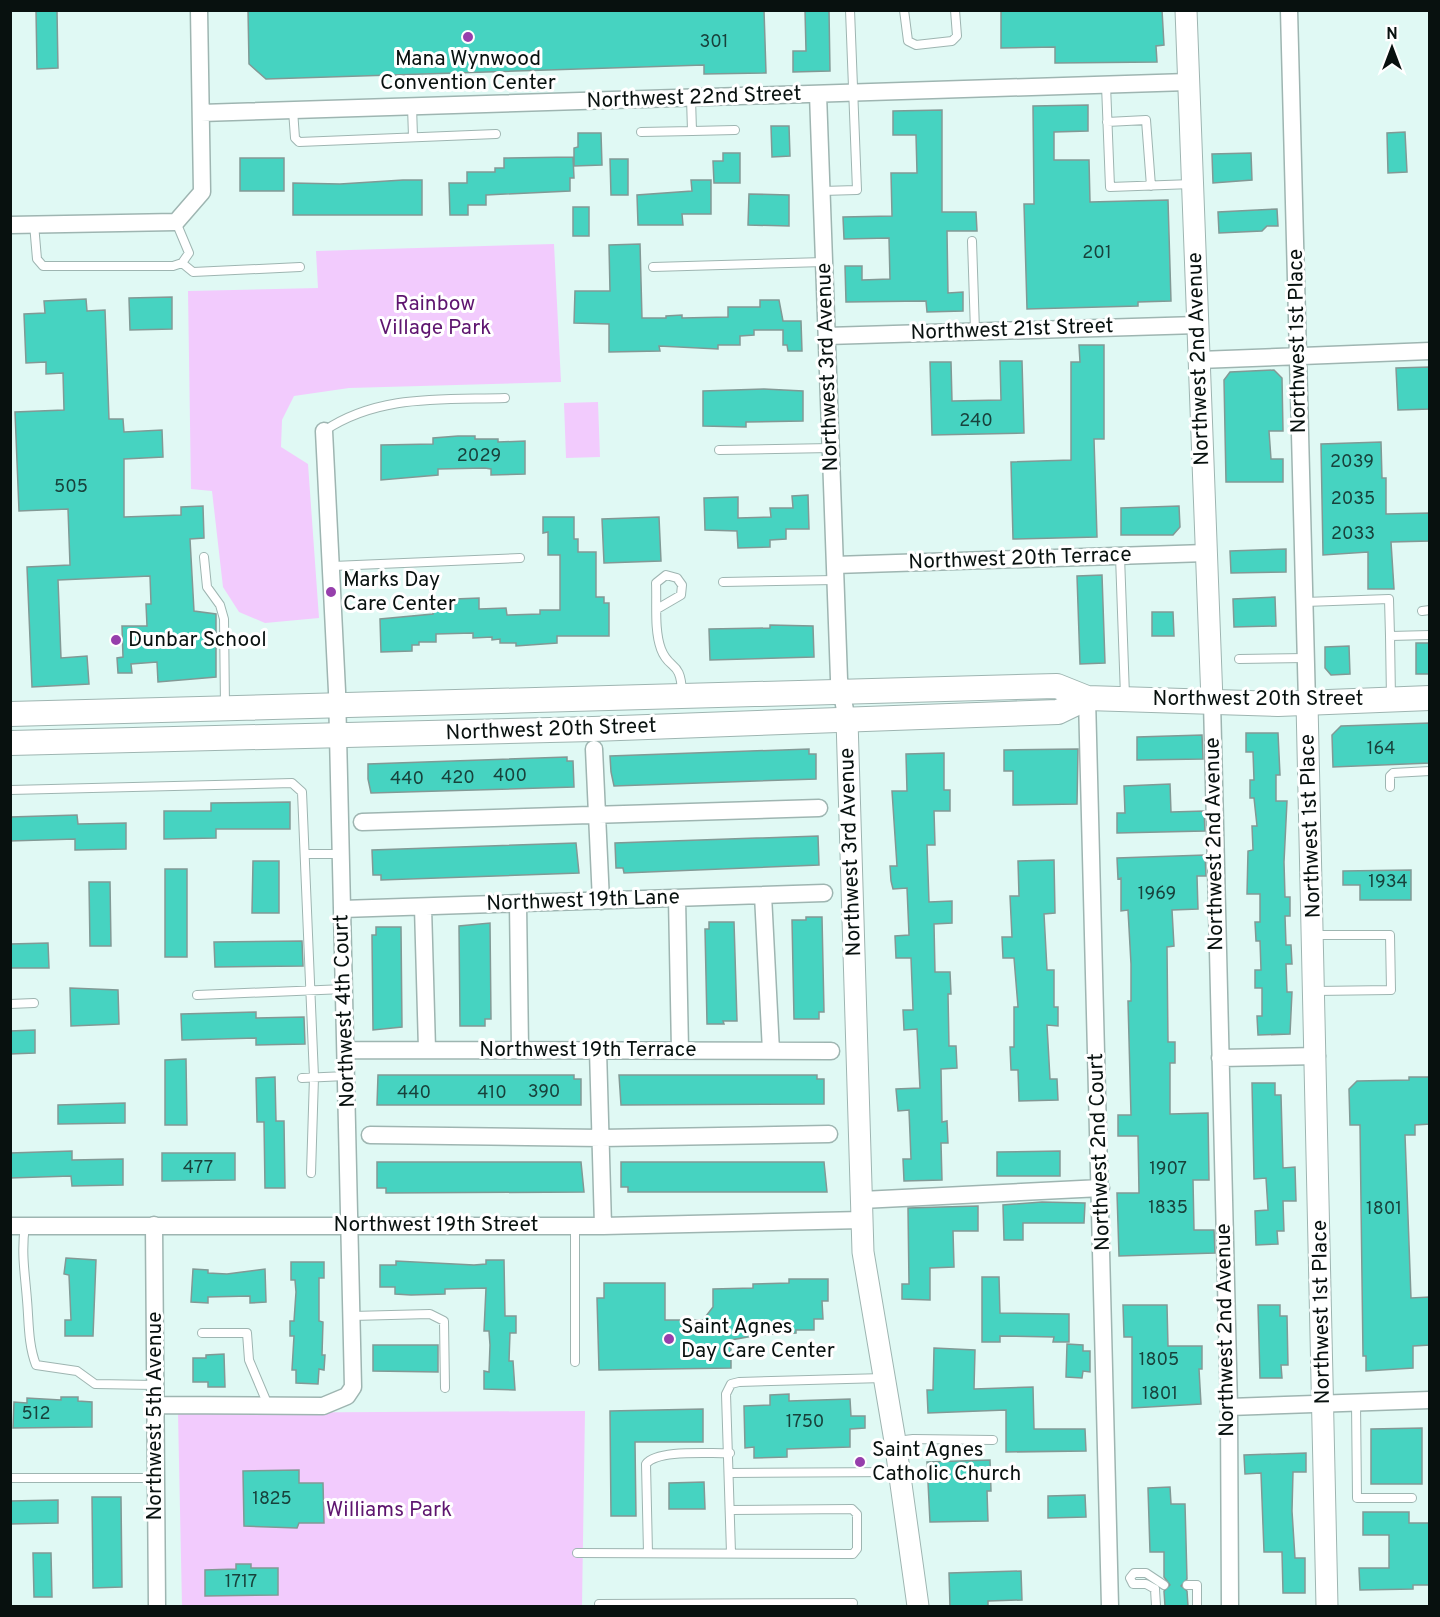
<svg xmlns="http://www.w3.org/2000/svg" width="1440" height="1617" font-family="Overpass,sans-serif">
<rect width="100%" height="100%" fill="#e0f9f4"/>
<path fill="#f2cbfd" d="M554 244 561 382 349 388 294 396 282 420 281 447 308 464 319 618 265 623 239 612 223 587 212 491 191 489 188 291 318 288 316 251Z
M598 402 600 457 566 458 564 403Z
M585 1411 582 1606H182L178 1413Z"/>
<path fill="#46d3c1" stroke="#829995" stroke-width="1.5" d="M36 10H57L58 68 37 69Z
M248 10H764L766 73 704 74V65L266 79 249 64Z
M805 10H829L830 71 793 72V51H806Z
M1001 10H1162L1164 45 1156 46 1157 62 1055 63V47L1001 48Z
M1088 105V131L1054 132V160H1089L1090 202 1168 200 1171 301 1138 302V306L1027 309 1024 204H1034L1033 106Z
M942 110V212H976L977 231H947L948 293 963 292V311L927 312 926 301 846 302 845 266H862V280L890 279 889 238 844 239 843 217 892 216 891 173H917L916 135H893V111Z
M771 126H789L790 156 772 157Z
M1405 132 1407 172 1388 173 1387 133Z
M578 133H601L602 165 574 166V148L578 147Z
M723 153H740V183H714L713 161H723Z
M1251 153 1252 180 1213 183 1212 154Z
M573 157 574 178H570V191L486 195V205H468V215H450L449 183H467V172H495V168H504V158Z
M240 158H284V191H240Z
M610 159H628V195H611Z
M403 180H422V215H293V183L340 184Z
M691 180H711V214H682L683 225H638L637 195 692 191Z
M749 194 789 195V226L748 225Z
M573 207H589V236H573Z
M1277 209 1278 226H1267L1262 231 1219 233 1218 212Z
M640 244 642 318H666V316L682 315V318L728 317V307H760V300H779L783 321H801L802 351H788L787 345H783V330H754V335L740 336V345H718V349L659 346 660 351 609 352V324L574 323 575 291H610L609 245Z
M172 297V329L130 330 129 298Z
M86 299 87 311 105 310 109 419H123L124 432 162 430 163 457 124 459V517L181 515V507L203 506 204 538 190 539 194 611 216 614V677L158 682 157 662 131 664 132 673H118L117 658 123 657 122 626H147L146 604H151L150 576 58 580 61 658 87 656 89 684 32 687 27 567 70 565 68 509 19 511 15 412 64 410 63 373 46 374V362L26 363 24 314 45 313 44 301Z
M1079 345H1104V439H1094L1097 537 1013 539 1011 462 1071 460V362H1080Z
M1000 361H1022L1024 433 932 435 930 362H951L952 401 1001 400Z
M1430 367V409L1398 410 1396 368Z
M1274 370 1282 378 1283 431H1269L1271 459H1283V482H1226L1224 380 1230 372Z
M764 389 803 391V421L746 422V427L703 426V391Z
M458 436H475V439H498V442L525 441V474L491 475V469L485 468 438 469V475L381 480V445L433 444V438Z
M1381 442 1382 478H1386V514L1430 513V541L1391 542 1394 589H1368V552L1323 555 1321 444Z
M808 495 809 529H786V539L770 540V547L738 548 737 531 705 530 704 498 738 497V518L771 517 770 508H793L792 496Z
M1179 506 1180 527 1173 535H1121V508Z
M543 517H574V539H578V552H596V597H604V603H609V636H557V643L516 646V643H500V639L492 640V637L473 638V633L436 634V642H419V645H412V651L381 652 380 619 433 614V605L456 604 455 599 479 598V609L506 608 507 615 540 614V610H560V555H548V532L543 533Z
M659 517 661 561 604 563 602 519Z
M1286 549V572L1231 573 1230 551Z
M1102 575 1105 663 1080 664 1077 576Z
M1275 597 1276 626 1234 627 1233 599Z
M1152 612H1173L1174 636H1152Z
M770 625 813 626 814 657 710 660 709 629 770 628Z
M1416 643H1430V674H1416Z
M1349 646 1350 674 1331 675 1325 668V647Z
M1430 723V763L1333 767 1332 735 1341 726Z
M1246 733H1278L1280 775H1276V801H1287L1284 862 1285 897H1290V916H1285L1286 945H1291L1292 964H1286L1287 992H1292L1290 1034 1258 1035 1257 1016H1262V988H1255V970H1261L1260 941H1256L1255 922H1260V894H1247L1248 851 1253 850 1252 826H1257L1254 798H1250V780H1254L1253 752H1246Z
M1202 735 1203 759 1137 760V737Z
M809 749V754H816V779L614 786 611 772 610 756Z
M1078 749 1077 804 1013 805V771H1004V750Z
M944 753V790H950V811H934L935 845H927L929 902 952 901V923L934 924 935 972H950L951 994H948L949 1046H956L957 1068 941 1069 942 1122 947 1121 948 1143H941L942 1180 904 1181 903 1159H911L909 1110 898 1111 896 1089 920 1088 917 1029 904 1030 903 1010H913L911 958H896L895 936 909 935 907 888 893 889 891 881 890 866H897L892 791H907L906 754Z
M567 757V761H573L574 787 371 793 368 779V764Z
M1170 784 1171 812 1204 811 1205 831 1117 833V813H1125L1124 786Z
M290 802V829H216V838L164 839V811H211V803Z
M77 815 78 824 126 823V849L75 850V839L10 841V817Z
M818 836 819 865 624 873 623 868H616L615 843Z
M576 843 579 873 381 880V875H373L372 850Z
M1205 855 1206 876H1197L1198 909 1172 910 1174 946 1167 947 1168 1042H1175V1063H1170V1114L1208 1113 1209 1180H1193L1194 1230H1214L1215 1253 1119 1256 1117 1193H1139L1138 1136H1118V1115H1131L1128 1001H1131V964L1128 910 1121 911V878L1118 879 1117 858Z
M1054 860 1055 913 1044 914 1047 970H1054V1007H1058V1026L1047 1025 1050 1079H1057L1058 1100 1019 1101 1018 1070H1011L1010 1047H1014V1007H1018L1014 958H1003L1002 937H1012L1010 896H1019L1018 861Z
M253 861H279V913H252Z
M165 869H187V957H165Z
M1411 870V900H1360V885H1343V871Z
M89 882H110L111 946H90Z
M806 917H822L824 1012H819V1019H794L792 920H806Z
M709 922H734L737 1021H723L724 1024H707L705 929H709Z
M490 923 491 1019H485V1026H460L459 926Z
M376 927H401L402 1027 373 1030 372 935H376Z
M302 941 303 966 215 967 214 942Z
M48 943 49 968H10V944Z
M70 988 118 990 119 1024 71 1026Z
M256 1012V1018L304 1017 305 1044 256 1045V1038L182 1040 181 1014Z
M35 1030V1053L10 1054V1031Z
M186 1059 187 1125H165V1060Z
M378 1075H574V1079H581V1105H377Z
M619 1075H817V1079H824V1104L621 1105Z
M275 1077 276 1121H284L285 1188H265L264 1122H257L256 1078Z
M1409 1077H1430V1124L1415 1125V1135H1405L1411 1298 1430 1297V1345L1413 1346V1368L1366 1371V1356H1363L1360 1125H1350L1349 1089 1357 1081 1409 1080Z
M1252 1083H1275V1095H1281L1283 1168 1295 1167 1296 1201H1283L1284 1231H1277L1278 1244 1256 1245 1255 1211 1268 1210 1266 1178 1254 1179Z
M125 1103V1123L58 1124V1105Z
M72 1151V1160L123 1159V1185L72 1186 71 1176 10 1178V1153Z
M1060 1151V1176H997V1152Z
M162 1153H235V1180L162 1181Z
M377 1162H581L584 1192 386 1193V1188H377Z
M621 1162H824L827 1192H628V1187H621Z
M1042 1202 1085 1203 1084 1223H1023V1240H1004L1003 1205Z
M978 1206V1231H953L954 1267 930 1268V1300L902 1299V1284H909L908 1208Z
M66 1258 96 1260 93 1336H65V1320H71L69 1275 64 1274Z
M486 1260H504L505 1316H516V1333H510L509 1361H513L515 1390 484 1389V1371L489 1372 490 1345 489 1331H484L486 1288 445 1289V1294L411 1295 395 1294V1287H380V1265H396V1261L474 1265 486 1264Z
M291 1262H324V1278H319V1321L323 1322 322 1355H325L324 1370 319 1369 318 1384 296 1383V1370H292L294 1336H290V1321H294L296 1292 295 1280H291Z
M193 1269 208 1270V1273L227 1274 265 1269 266 1302 250 1303V1296L208 1297V1303L191 1302Z
M982 1277H999L1000 1313 1069 1314V1342H1053L1054 1337 1000 1336V1342H982Z
M789 1279H828V1301H822L823 1319H814V1330H796V1333L759 1335 731 1340V1368L599 1370 597 1298H604V1283H665V1320H703L713 1307V1289L753 1288V1284L789 1283Z
M1123 1305H1167L1168 1346H1202V1369H1199L1201 1404 1132 1408V1337H1124Z
M1258 1305H1280V1316H1287L1288 1365H1281L1282 1378H1260Z
M1067 1344 1083 1345V1351H1090V1372L1083 1371 1082 1378 1066 1377Z
M373 1345H438V1372L373 1371Z
M934 1348 975 1350 974 1389 1033 1387 1034 1429H1085L1086 1451 1006 1452V1410L928 1413 927 1390H933Z
M224 1354 225 1387H208V1382H193V1358H206V1355Z
M789 1394V1401L850 1399 851 1416H865V1428L850 1429V1447L787 1449V1457L754 1458V1447L745 1448 744 1406 770 1405V1395Z
M61 1397H78V1401L92 1402V1427L13 1428 14 1402 27 1403V1398L61 1400Z
M703 1409V1442H635L636 1516H611L610 1411Z
M1422 1428V1484H1371V1429Z
M1306 1453V1472H1293L1292 1511 1295 1558H1305V1593H1283L1282 1552H1264L1261 1473 1245 1474 1244 1455Z
M990 1460 991 1491H987L988 1521 930 1522 927 1462Z
M299 1470V1483H323L324 1523H299L297 1528 244 1526 243 1471Z
M704 1482 705 1509H669V1483Z
M1170 1487 1171 1504H1185L1187 1579 1181 1586 1187 1591 1188 1606H1165L1164 1591 1170 1585 1164 1577V1552H1150L1148 1488Z
M1085 1495 1086 1517 1048 1518V1496Z
M92 1497H121L122 1587 93 1588Z
M58 1500V1523L10 1524V1501Z
M1363 1512H1409V1523H1430V1585H1413V1589L1360 1590 1359 1568H1389V1535H1363Z
M33 1553H51L52 1597H34Z
M236 1564H251V1568H278V1595L205 1596V1570L236 1569Z
M1021 1571 1022 1600 988 1601V1606H950L949 1573Z"/>
<g fill="none" stroke-linecap="round" stroke-linejoin="round">
<g stroke="#9eb5b1" stroke-width="10">
<path id="service" d="M904 10 908 41 916 45 952 41 957 36 955 10
M1106 85 1110 187 1192 184
M412 106 413 137
M293 110 295 138 299 142 496 134
M1107 122 1146 120 1151 186
M692 131 735 130
M641 132 692 131 691 98
M822 191 857 190 850 10
M34 224 37 259 43 266H173L182 263 189 253 176 222
M972 241 975 331
M182 263 193 272 300 267
M653 267 824 262
M324 431C379 394 442 400 505 398
M719 450 831 448
M1120 556 1125 696
M204 557 207 587 220 605 224 619 225 707
M333 566 520 558
M723 582 835 580
M1305 602 1389 599 1390 636 1430 635
M657 609 681 595 682 585 677 578 666 575 656 583C657 604 654 630 661 649 669 671 681 659 682 693
M1422 611 1430 610
M1390 636 1391 699
M1239 659 1306 658
M1390 787V776L1393 773 1430 771
M10 790 292 783 302 792 314 1077 311 1173
M305 854H340
M1314 935H1390L1391 990 1315 991
M197 995 345 989
M10 1004 34 1003
M302 1078 346 1076
M25 1226C21 1252 25 1274 27 1300 29 1322 28 1344 36 1365L77 1371 95 1384 155 1385
M575 1226V1362
M352 1316 430 1314 444 1321 445 1388
M202 1333H247L249 1360 268 1405
M1356 1402 1357 1498H1412
M896 1441 913 1439 993 1440
M730 1473 898 1472
M10 1478H156
M577 1553 853 1554 857 1549V1514L852 1509 731 1510
M648 1553 646 1464C658 1449 710 1454 730 1453
M731 1553 726 1394 731 1384 739 1382 884 1378
M1187 1585H1197V1606
M1155 1589 1146 1584H1133L1130 1578 1134 1573H1146L1164 1585
M1155 1589 1156 1606
M599 1604 853 1603"/>
</g>
<g stroke="#9eb5b1" stroke-width="19">
<path id="minor" d="M1289 10 1307 703
M818 94 839 679 847 720
M201 113 1188 82
M10 225 176 222 202 192 199 10
M827 336 1198 325
M1199 360 1430 351
M835 565 1206 553
M1087 698 1110 1606
M1212 701 1229 1407 1230 1606
M594 749 601 901
M362 822 819 808
M763 895 771 1051
M677 898 680 1050
M518 903 520 1049
M423 907 427 1049
M342 909 824 893
M346 1050 831 1051
M598 1050 603 1226
M1220 1058 1317 1056
M370 1135 601 1138 829 1134
M862 1200 1101 1188
M154 1225 157 1606
M10 1226H603L862 1220
M155 1405 323 1406 347 1396 353 1387 337 691 324 431
M1229 1407 1430 1400"/>
</g>
<g stroke="#9eb5b1" stroke-width="23">
<path id="tertiary" d="M1186 10 1212 701
M1307 703 1327 1606
M847 720 863 1252 895 1441 918 1606"/>
</g>
<g stroke="#9eb5b1" stroke-width="26">
<path id="secondary" d="M10 714 1057 686 1087 698 1278 704 1430 698
M10 743 593 729 1058 712 1087 698"/>
</g>
<use href="#service" stroke="#fff" stroke-width="8"/>
<use href="#minor" stroke="#fff" stroke-width="16"/>
<use href="#tertiary" stroke="#fff" stroke-width="21"/>
<use href="#secondary" stroke="#fff" stroke-width="24"/>
</g>
<g fill="#963fac" stroke="#fff" stroke-width="2">
<circle cx="468" cy="37" r="6"/>
<circle cx="331" cy="592" r="6"/>
<circle cx="116" cy="640" r="6"/>
<circle cx="669" cy="1339" r="6"/>
<circle cx="860" cy="1462" r="6"/>
</g>
<g text-anchor="middle" dominant-baseline="central" stroke-width="6" stroke-linejoin="round" paint-order="stroke">
<g font-size="18" fill="#18423c">
<text x="714" y="42">301</text>
<text x="1097" y="253">201</text>
<text x="976" y="421">240</text>
<text x="479" y="456">2029</text>
<text x="1352" y="462">2039</text>
<text x="71" y="487">505</text>
<text x="1353" y="499">2035</text>
<text x="1353" y="534">2033</text>
<text x="1381" y="749">164</text>
<text x="510" y="776">400</text>
<text x="458" y="778">420</text>
<text x="407" y="779">440</text>
<text x="1388" y="882">1934</text>
<text x="1157" y="894">1969</text>
<text x="544" y="1092">390</text>
<text x="414" y="1093">440</text>
<text x="492" y="1093">410</text>
<text x="198" y="1168">477</text>
<text x="1168" y="1169">1907</text>
<text x="1168" y="1208">1835</text>
<text x="1384" y="1209">1801</text>
<text x="1159" y="1360">1805</text>
<text x="1160" y="1394">1801</text>
<text x="36" y="1414">512</text>
<text x="805" y="1422">1750</text>
<text x="272" y="1499">1825</text>
<text x="241" y="1582">1717</text>
</g>
<g font-size="21" fill="#08110f" stroke="#fff" text-anchor="start">
<text x="468" y="59" text-anchor="middle">Mana Wynwood<tspan x="468" dy="24">Convention Center</tspan></text>
<text x="343" y="580">Marks Day<tspan x="343" dy="24">Care Center</tspan></text>
<text x="128" y="640">Dunbar School</text>
<text x="681" y="1327">Saint Agnes<tspan x="681" dy="24">Day Care Center</tspan></text>
<text x="872" y="1450">Saint Agnes<tspan x="872" dy="24">Catholic Church</tspan></text>
</g>
<g font-size="21" fill="#08110f" stroke="#fff">
<text transform="translate(694 98) rotate(-2)">Northwest 22nd Street</text>
<text transform="translate(1012 330) rotate(-2)">Northwest 21st Street</text>
<text transform="translate(1298 341) rotate(-91)">Northwest 1st Place</text>
<text transform="translate(1199 359) rotate(-92)">Northwest 2nd Avenue</text>
<text transform="translate(828 367) rotate(-92)">Northwest 3rd Avenue</text>
<text transform="translate(1020 559) rotate(-2)">Northwest 20th Terrace</text>
<text x="1258" y="699">Northwest 20th Street</text>
<text transform="translate(551 730) rotate(-2)">Northwest 20th Street</text>
<text transform="translate(1311 826) rotate(-92)">Northwest 1st Place</text>
<text transform="translate(1215 844) rotate(-91)">Northwest 2nd Avenue</text>
<text transform="translate(851 852) rotate(-92)">Northwest 3rd Avenue</text>
<text transform="translate(583 901) rotate(-2)">Northwest 19th Lane</text>
<text transform="translate(345 1011) rotate(-92)">Northwest 4th Court</text>
<text x="588" y="1050">Northwest 19th Terrace</text>
<text transform="translate(1100 1152) rotate(-92)">Northwest 2nd Court</text>
<text x="436" y="1225">Northwest 19th Street</text>
<text transform="translate(1322 1312) rotate(-91)">Northwest 1st Place</text>
<text transform="translate(1226 1330) rotate(-91)">Northwest 2nd Avenue</text>
<text transform="translate(155 1416) rotate(-90)">Northwest 5th Avenue</text>
</g>
<g font-size="21" fill="#5e156f" stroke="#fff">
<text x="435" y="304">Rainbow<tspan x="435" dy="24">Village Park</tspan></text>
<text x="389" y="1510">Williams Park</text>
</g>
</g>
<rect width="1440" height="1617" fill="none" stroke="#08110f" stroke-width="24"/>
<g transform="translate(1392 48)" stroke="#ffffff" stroke-width="4.5" paint-order="stroke">
<path d="M0-4.5L10 22L0 15L-10 22Z" fill="#08110f"/>
<text y="-9" font-size="16" font-weight="bold" text-anchor="middle" fill="#08110f">N</text>
</g>
</svg>
